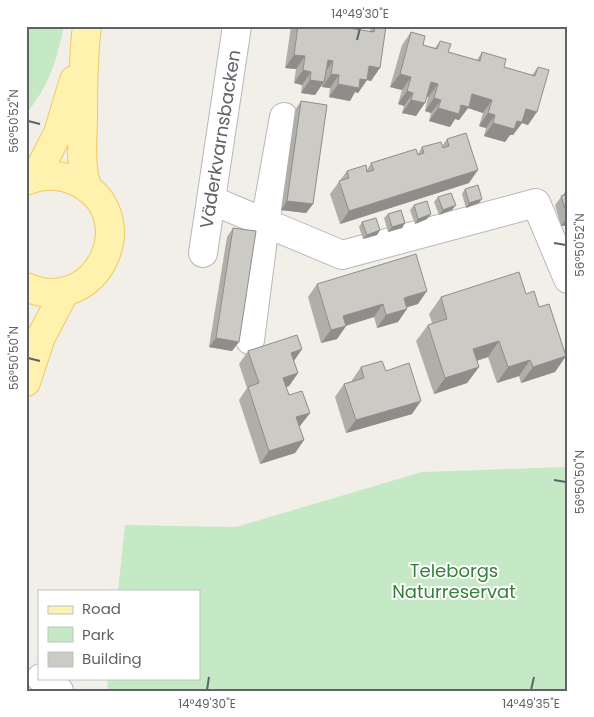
<svg xmlns="http://www.w3.org/2000/svg" width="594" height="717" font-family="Poppins,sans-serif">
<rect width="100%" height="100%" fill="#f1efe8"/>
<path fill="#c5e8c5" d="M26 26H64C56 62 50 84 26 114Z
M568 467V691H107L108 678H199V591H118L125 525 236 527 422 472Z"/>
<g fill="none" stroke-linecap="round" stroke-linejoin="round">
<g stroke="#b5b8bc" stroke-width="30">
<path id="minor" d="M211 200 342 255 536 203 568 279
M203 253 237 26
M250 340 265 223 284 117
M41 678 59 691"/>
</g>
<g stroke="#f2c960" stroke-width="30">
<path id="major" d="M87 26C83 56 83 86 83 116 83 140 79 166 88 189
M35 178 58 133 74 80
M26 181C42 174 59 174 75 181 146 213 98 319 26 287
M26 382 41 337 65 291"/>
</g>
<use href="#minor" stroke="#fff" stroke-width="28"/>
<use href="#major" stroke="#fff2af" stroke-width="28"/>
</g>
<path fill="#afaea9" d="M291 26H342V27L369 32 373 26H386L371 81 367 80 358 93 355 92 350 101 329 97 330 88 322 87V84L315 95 301 93 302 85 294 83 296 69 285 68Z
M411 32 423 45 435 48 440 41 448 52 477 60 482 52 504 67 532 75 538 67 528 125 522 123 513 135H510L505 142 484 136 486 128 479 126 483 113 468 108 459 120 455 119 450 127 429 121 431 113 425 111 428 97H427L416 116 402 113 404 106 398 104 402 90 390 87 402 45Z
M301 101 313 204 306 213 281 210 295 110Z
M447 139 469 183 340 224 330 194 347 171 367 170 371 163 418 154 422 147 442 146Z
M568 188V225L561 226 555 205Z
M465 189 479 203 466 208 462 194Z
M438 197 452 210 439 215 434 202Z
M414 205 427 219 415 224 410 210Z
M388 214 405 223 402 228 388 232 384 218Z
M362 222 380 230 377 235 363 239 359 227Z
M233 228 232 351 209 347 227 237Z
M317 284 418 304 407 307 398 322 377 328 374 317 346 326 337 339 321 343 308 297Z
M526 294 539 307 566 356 555 372 521 383 519 376 497 383 488 357 477 361 479 367 467 383 434 394 416 341 428 325 432 323 429 314 441 297Z
M302 349 294 361 298 373 289 386 286 387 289 395 310 413 299 427 304 440 295 453 260 464 239 400 247 388 239 364 248 351Z
M361 367 386 371 412 414 346 433 335 397 344 384 352 381V380Z"/>
<path fill="#8f8d8a" d="M294 55 305 56 296 69 285 68Z
M328 60 333 61 324 74Z
M369 66 380 68 371 81 367 80 358 93 355 92 350 101 329 97 338 84Z
M303 70 311 72 302 85 294 83Z
M331 74 339 75 330 88 322 87Z
M400 74 411 77 402 90 390 87Z
M310 80 324 82 315 95 301 93Z
M431 82 438 84 428 97 422 95Z
M407 91 413 93 404 106 398 104Z
M472 94 492 100 483 113 468 108 459 120 455 119 450 127 429 121 438 108 461 105Z
M434 98 441 100 431 113 425 111Z
M411 100 425 103 416 116 402 113Z
M526 109 537 112 528 125 522 123 513 135H510L505 142 484 136 493 123 517 121Z
M488 113 495 115 486 128 479 126Z
M478 170 469 183 340 224 349 211Z
M482 199 479 203 466 208 469 203Z
M287 201 313 204 306 213 281 210Z
M456 205 452 210 439 215 443 210Z
M431 214 427 219 415 224 418 219Z
M568 217V225L561 226Z
M405 223 402 228 388 232 392 227Z
M380 230 377 235 363 239 367 235Z
M427 291 418 304 395 311 404 298Z
M383 304 374 317 334 329 343 316Z
M407 309 398 322 377 328 386 315Z
M346 326 337 339 321 343 331 330Z
M216 338 239 342 232 351 209 347Z
M499 341 488 357 462 365 473 349Z
M302 349 293 362 291 353Z
M566 356 555 372 521 383 533 367Z
M530 360 519 376 497 383 508 367Z
M479 367 467 383 434 394 445 378Z
M298 373 289 386 274 391 283 378Z
M421 401 412 414 346 433 356 420Z
M310 413 300 426 287 430 296 417Z
M304 440 295 453 260 464 269 451Z"/>
<path fill="#cccac5" stroke="#8f8d8a" d="M298 26H342V27L374 32 375 26H386L380 68 369 66 367 80 360 79 359 88 338 84 339 75 331 74 333 61 328 60 324 82 310 80 311 72 303 70 305 56 294 55Z
M411 32 425 36 423 45 437 49 440 41 451 44 448 52 480 61 482 52 506 59 504 67 535 76 538 67 549 70 537 112 526 109 522 122 517 121 514 129 493 123 495 115 488 113 492 100 472 94 469 107 461 105 459 114 438 108 441 100 434 98 438 84 431 82 425 103 411 100 413 93 407 91 411 77 400 74Z
M301 101 327 105 313 204 287 201Z
M466 133 478 170 349 211 339 181 349 178 347 171 366 165 367 172 374 170 371 163 416 149 418 155 424 153 422 147 441 142 443 148 449 146 447 139Z
M478 185 482 199 469 203 465 189Z
M451 193 456 205 443 210 438 197Z
M568 194V217L561 196Z
M427 201 431 214 418 219 414 205Z
M401 210 405 223 392 227 388 214Z
M376 218 380 230 367 235 362 222Z
M233 228 256 231 239 342 216 338Z
M416 254 427 291 404 298 407 309 386 315 383 304 343 316 346 326 331 330 317 284Z
M519 272 526 294 534 291 539 307 549 304 566 356 533 367 530 360 508 367 499 341 473 349 479 367 445 378 428 325 447 319 441 297Z
M297 335 302 349 291 353 298 373 283 378 289 395 302 391 310 413 296 417 304 440 269 451 248 387 259 383 248 351Z
M382 361 386 371 409 363 421 401 356 420 344 384 364 378 361 367Z"/>
<path fill="none" stroke="#5f6368" stroke-width="2" d="M357 40 360 28M28 121 40 124M554 243 566 245M28 358 40 361M554 480 566 482M207 690 209 677M531 690 534 677"/>
<g text-anchor="middle" dominant-baseline="central" stroke-width="4" stroke-linejoin="round" paint-order="stroke">
<g font-size="18" fill="#5f6368" stroke="#fff">
<text transform="translate(220 139) rotate(-81)">Väderkvarnsbacken</text>
</g>
<g font-size="18" fill="#348238" stroke="#fff">
<text x="454" y="570">Teleborgs<tspan x="454" dy="21">Naturreservat</tspan></text>
</g>
</g>
<rect width="594" height="717" fill="none" stroke="#ffffff" stroke-width="55"/>
<rect x="38" y="590" width="162" height="90" fill="#ffffff" stroke="#bfc1c3"/>
<rect x="48" y="606" width="25" height="8" fill="#fff2af" stroke="#bfc1c3"/>
<text x="82" y="614" font-size="15" fill="#5f6368">Road</text>
<rect x="48" y="627" width="25" height="15" fill="#c5e8c5" stroke="#bfc1c3"/>
<text x="82" y="640" font-size="15" fill="#5f6368">Park</text>
<rect x="48" y="652" width="25" height="15" fill="#cccac5" stroke="#bfc1c3"/>
<text x="82" y="664" font-size="15" fill="#5f6368">Building</text>
<rect x="28" y="28" width="538" height="662" fill="none" stroke="#5f6368" stroke-width="2"/>
<g font-size="12" text-anchor="middle" fill="#5f6368">
<text x="360" y="18">14°49'30"E</text>
<text transform="translate(14 121) rotate(-90)" y="4">56°50'52"N</text>
<text transform="translate(580 245) rotate(-90)" y="4">56°50'52"N</text>
<text transform="translate(14 358) rotate(-90)" y="4">56°50'50"N</text>
<text transform="translate(580 482) rotate(-90)" y="4">56°50'50"N</text>
<text x="207" y="708">14°49'30"E</text>
<text x="531" y="708">14°49'35"E</text>
</g>
</svg>
